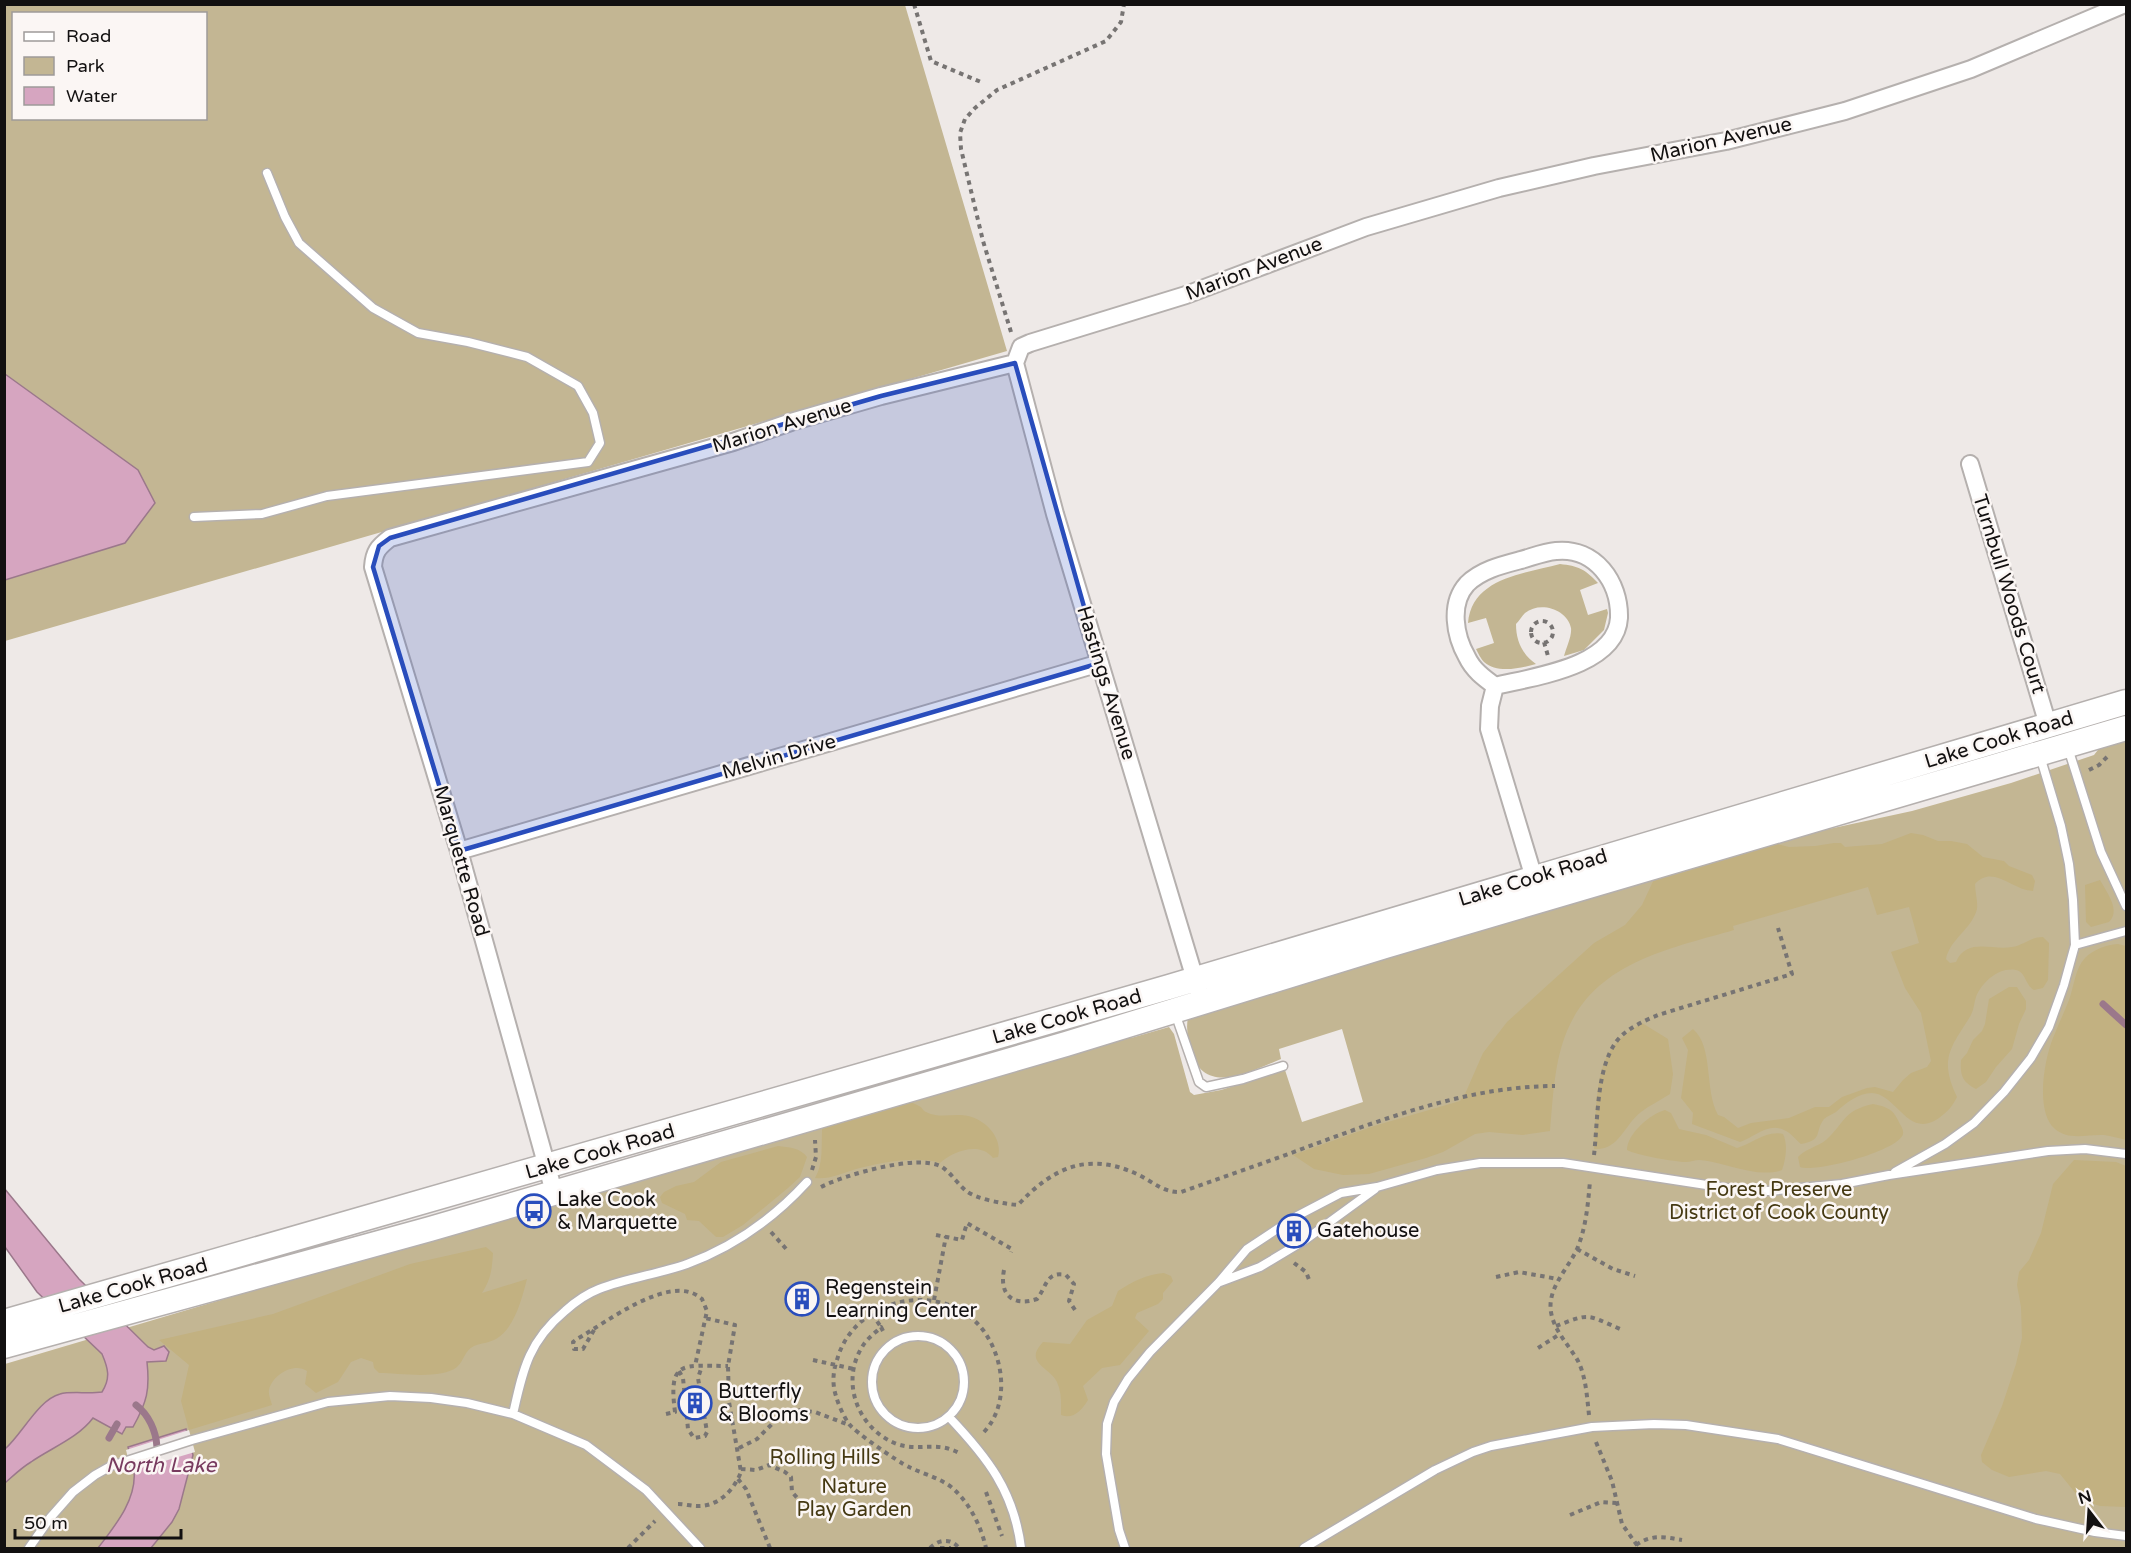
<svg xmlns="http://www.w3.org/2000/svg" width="2131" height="1553" font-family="'Varela Round',sans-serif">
<rect width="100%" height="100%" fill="#eee9e7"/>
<path fill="#c3b693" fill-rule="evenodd" d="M5 5H905L1007 351 5 641ZM14 14H206V118H14Z
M1560 564C1578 566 1585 569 1598 583L1580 590 1588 615 1607 609 1608 613 1604 630 1584 650 1564 656C1566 648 1572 636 1571 628 1567 609 1540 601 1525 613 1522 616 1519 621 1516 624 1516 641 1522 654 1536 664 1521 668 1497 674 1484 662 1481 659 1478 653 1476 649L1494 643 1486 618 1468 623C1472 578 1523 574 1560 564Z
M2126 736V1548H5V1364L409 1244 1123 1038H1131L1169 1027 1174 1034 1190 1092 1194 1095 1221 1090 1285 1070 1302 1122 1363 1102 1342 1029 1279 1049 1281 1059C1252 1071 1203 1098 1191 1050 1188 1038 1185 1026 1189 1014L1769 842 1912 811 2011 783 2094 755 2101 746Z"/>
<path fill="#c2b181" d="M1911 833 1923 835 1938 841H1951L1967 844 1983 857 2004 861 2009 866 2032 875 2035 881 2033 891C2013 891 1993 864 1975 884 1975 892 1978 901 1977 909 1972 929 1950 939 1946 959L1950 963 1956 962C1967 937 1992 951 2012 947 2024 945 2030 937 2043 937L2049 943 2048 980 2043 988 2034 990C2025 985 2026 972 2016 970 1999 967 1982 982 1976 997 1974 1003 1974 1009 1971 1015 1963 1029 1950 1044 1948 1061 1947 1074 1952 1086 1957 1097 1952 1107 1948 1111 1939 1118 1908 1140 1897 1094 1872 1093 1858 1093 1846 1103 1836 1112 1833 1114 1827 1116 1824 1119 1814 1132 1824 1140 1801 1144 1796 1140 1792 1134 1786 1131 1769 1121 1755 1137 1740 1142L1692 1124 1693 1113 1681 1098 1688 1050 1682 1038 1693 1029C1714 1047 1704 1090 1718 1115L1724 1117 1738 1128 1751 1123 1789 1118 1815 1107H1829L1842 1097 1867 1088 1875 1087 1893 1092 1903 1080 1911 1073 1927 1067 1931 1061 1921 1013 1905 988 1891 952 1919 943 1909 907 1877 915 1868 887 1733 926 1734 930C1669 949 1596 962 1567 1031 1554 1062 1553 1099 1550 1131L1523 1135 1489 1132 1475 1134 1443 1152 1426 1158 1369 1174 1343 1175 1314 1169 1293 1155 1374 1126 1460 1101 1465 1094 1483 1053 1507 1022 1594 943 1625 925 1642 905 1656 875 1769 842 1789 847 1815 846 1834 843H1841L1845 847 1882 844Z
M2100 880C2107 893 2121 910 2109 922L2091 927 2086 922 2085 885Z
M2118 944 2126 946V1140C2119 1138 2111 1136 2104 1135 2088 1134 2069 1141 2055 1129 2035 1112 2044 1060 2053 1038 2058 1025 2064 1013 2069 1000 2074 987 2075 968 2085 958 2094 949 2106 945 2118 944Z
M2009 987H2017L2026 1001V1009L2019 1024 2012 1049 1996 1067 1986 1082 1976 1089C1962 1082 1960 1075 1961 1060L1967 1053 1973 1040 1982 1031 1985 1024 1989 999Z
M1642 1023 1668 1039 1673 1074 1670 1094C1661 1100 1650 1105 1641 1112 1624 1125 1619 1151 1594 1149 1596 1121 1594 1075 1610 1051 1618 1039 1630 1031 1642 1023Z
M897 1100C903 1101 913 1102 919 1106 922 1107 923 1111 926 1112 938 1119 955 1113 968 1116 986 1120 1003 1138 998 1157L993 1158C980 1141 953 1151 940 1163 919 1155 877 1163 856 1169 843 1173 828 1180 815 1178 825 1161 820 1140 823 1121Z
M1873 1104C1886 1107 1892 1108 1898 1120 1900 1125 1904 1129 1903 1134 1899 1151 1815 1173 1800 1167L1798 1157C1805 1149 1817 1147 1826 1140 1846 1122 1842 1111 1873 1104Z
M1665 1110 1671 1113 1679 1129 1706 1135 1737 1148C1752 1144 1766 1130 1783 1134 1788 1144 1786 1159 1782 1170 1756 1179 1726 1162 1700 1160 1695 1160 1690 1162 1686 1162 1675 1162 1636 1155 1627 1150 1627 1134 1650 1114 1665 1110Z
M778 1146C788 1147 801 1148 807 1157L800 1177 788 1188 743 1225 723 1237H716L699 1221 687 1220 685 1214 662 1203 660 1197 664 1192 676 1186 694 1182 721 1162Z
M2074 1160 2116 1162 2126 1166V1507L2100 1506 2081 1500 2060 1474 2046 1471 2009 1477 1992 1470 1982 1462 1981 1455 2002 1406 2016 1364 2022 1338 2021 1307 2017 1285 2019 1272 2029 1260 2041 1233 2053 1184Z
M486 1247 493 1253C492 1269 491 1279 482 1293L527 1279C522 1298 515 1328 496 1339 489 1343 481 1343 474 1346 464 1351 464 1361 457 1367 441 1380 399 1373 379 1373L374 1368 373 1362 361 1358 351 1362 338 1382 316 1393 305 1384 307 1371C294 1362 272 1375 269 1390 268 1395 271 1400 272 1405L189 1430 181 1401 189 1365 159 1340 273 1314 410 1264Z
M1164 1273 1171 1276 1173 1281 1163 1293V1299L1158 1304 1137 1313 1135 1318 1149 1331 1120 1365 1102 1368 1083 1386 1088 1400C1082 1410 1073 1420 1061 1415 1061 1404 1062 1393 1057 1382 1050 1367 1023 1363 1043 1342L1070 1344 1087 1320 1112 1306 1118 1291C1132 1282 1147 1274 1164 1273Z"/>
<path fill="#d6a5c0" stroke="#9b788b" stroke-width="1.5" d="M5 374 138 470 155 503 125 543 5 580Z
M4 1188 79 1279 148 1347 154 1350 164 1346 169 1352 166 1361 147 1362C150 1390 147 1402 133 1427H126L122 1434 93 1418C78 1438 51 1448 31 1462 21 1468 13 1476 5 1483V1449C23 1433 38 1400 60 1394 70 1391 89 1394 102 1392 111 1378 108 1368 102 1354L37 1292 5 1247Z
M186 1429 193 1455 179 1509 172 1522 151 1548H98C114 1527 137 1500 134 1471 133 1463 130 1455 128 1447Z"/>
<path fill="#eee9e7" d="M189 1430 195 1452 131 1471 126 1450Z"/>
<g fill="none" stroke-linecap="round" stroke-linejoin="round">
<path stroke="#9b788b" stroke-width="7" d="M2103 1004 2126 1025
M136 1405C149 1415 156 1431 157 1447
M109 1438 117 1424"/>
<g stroke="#b5b0ae" stroke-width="11">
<path id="service" d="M194 517 262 514 327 496 588 462 600 443 593 413 578 386 527 357 468 342 418 333 373 308 299 243 285 217 267 173
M2068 748 2101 852 2126 906
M2075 945 2126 931
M1175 1013 1199 1082 1206 1087 1243 1079 1283 1066
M1895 1172 1945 1144 1974 1123 2004 1092 2031 1058 2049 1027 2064 985 2075 945 2073 900 2069 864 2061 826 2040 756
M1220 1282 1260 1267 1305 1240 1375 1189
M872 1382a46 46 0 1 1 92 0a46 46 0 1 1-92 0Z
M513 1414C523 1370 528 1342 565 1311 575 1302 586 1294 599 1289 627 1278 659 1274 687 1264 733 1247 774 1218 807 1182
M949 1417C987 1457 1014 1491 1021 1548
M29 1548 50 1518 73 1492 95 1475 111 1466 192 1440 328 1402 390 1396 431 1398 467 1403 513 1414 586 1445 646 1490 700 1548
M1125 1548 1119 1530 1106 1454 1107 1424 1114 1402 1128 1379 1150 1352 1219 1282 1247 1249 1297 1216 1341 1193 1377 1187 1437 1170 1480 1163H1563L1726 1188 1768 1191 1842 1184 1889 1175 2048 1151 2085 1149 2126 1154
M1304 1548 1435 1470 1473 1452 1491 1446 1592 1427 1654 1424 1686 1425 1778 1439 2036 1519 2095 1532 2126 1536"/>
</g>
<g stroke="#b5b0ae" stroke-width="20">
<path id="minor" d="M1015 363 1055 514 1198 989
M1970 464 2048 725
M1495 686C1532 677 1616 667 1619 618 1620 582 1595 547 1556 551 1544 552 1532 557 1521 560 1502 565 1481 570 1467 584 1449 604 1455 636 1467 657 1473 670 1484 678 1495 686L1490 706 1489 729 1534 878
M459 851 1100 663
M554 1192 459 851 373 567C374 552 378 547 390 538L733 442 791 422 881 396 1015 363 1021 347 1030 343 1186 295 1366 227 1499 188 1594 166 1726 141 1845 111 1971 69 2125 4"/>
</g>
<g stroke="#b5b0ae" stroke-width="27">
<path id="secondary" d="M4 1322 1169 987 2126 702
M4 1346 430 1229 1066 1044 1385 946 2126 728"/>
</g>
<path stroke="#777473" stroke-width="4" stroke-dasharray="4.5 4.5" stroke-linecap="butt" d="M914 4 931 61 981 82
M1011 332 983 241 961 149 960 133 965 119 975 108 997 90 1106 41 1121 22 1124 4
M1531 632a11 11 0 1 1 22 0a11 11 0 1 1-22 0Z
M1544 642 1548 656
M2089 770 2099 765 2107 757
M1594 1155C1598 1121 1596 1070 1616 1042 1625 1029 1644 1021 1658 1015L1792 974 1778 928
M812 1170 816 1157 815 1140
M821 1187C844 1175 919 1153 942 1167 951 1173 957 1183 965 1190 975 1199 1004 1204 1018 1205 1053 1167 1089 1151 1139 1175 1153 1182 1164 1193 1181 1192 1223 1177 1265 1163 1307 1147 1386 1118 1470 1086 1555 1086
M771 1232 788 1251
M936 1235 962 1240 967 1223 1012 1249 1011 1252
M1577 1249 1613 1269 1635 1276
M1294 1263 1306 1272 1310 1282
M1004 1270C999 1295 1013 1307 1037 1299 1047 1286 1046 1271 1066 1275L1074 1284 1069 1301 1075 1310
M1496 1277 1519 1272 1558 1279
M934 1300 946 1236
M872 1314 881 1327
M1556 1326C1590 1313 1586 1314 1620 1329
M594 1330 583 1349H574L573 1342 577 1339C606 1323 671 1271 702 1299L707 1311 695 1366
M883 1331 881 1327C875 1333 868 1338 864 1344 839 1380 857 1429 897 1444 920 1452 937 1440 961 1454
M1538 1348 1560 1334
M813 1360 854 1369
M679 1371 683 1378 688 1429 694 1438 705 1436 707 1432 698 1378 702 1366
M666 1414 675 1412C668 1359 683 1366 728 1366
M1589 1415C1587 1397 1586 1377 1578 1361 1569 1345 1554 1331 1551 1312 1547 1288 1568 1269 1577 1249 1586 1228 1588 1204 1590 1181
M984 1432C1010 1404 1004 1358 983 1330 943 1278 854 1297 837 1360 833 1371 832 1384 836 1396 838 1404 844 1417 849 1424 855 1432 898 1462 909 1467 923 1474 937 1477 950 1486 969 1501 981 1526 986 1548
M1596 1442 1612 1481 1622 1524 1639 1548
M739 1448 757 1439 780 1416 797 1410 815 1412 849 1425
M741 1469 756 1470 769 1465 785 1472 791 1477 792 1492 799 1500
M738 1479 746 1489 770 1548
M986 1492 1002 1536
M678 1504C684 1504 691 1506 697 1506 718 1507 734 1490 741 1472L729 1402 728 1366 735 1325 705 1318
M1570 1515 1601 1502 1616 1503
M1636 1545C1652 1534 1664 1537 1682 1540
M628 1548 655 1521
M930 1548C939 1539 951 1538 959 1548
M940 1548H951"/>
<use href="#service" stroke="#fff" stroke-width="8"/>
<use href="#minor" stroke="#fff" stroke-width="16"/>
<use href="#secondary" stroke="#fff" stroke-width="24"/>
</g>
<path fill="#294dbc" fill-opacity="0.2" stroke="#294dbc" stroke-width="4.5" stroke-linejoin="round" d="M1015 363 1100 663 459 851 373 567 379 546 390 538 881 396Z"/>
<defs>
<g id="bus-ring" transform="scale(1.725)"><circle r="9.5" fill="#fbf6f4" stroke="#294dbc" stroke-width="1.5"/><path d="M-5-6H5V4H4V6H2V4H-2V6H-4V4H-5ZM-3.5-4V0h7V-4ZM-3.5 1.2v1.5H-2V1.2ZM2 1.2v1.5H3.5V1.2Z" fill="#294dbc"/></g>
<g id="building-ring" transform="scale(1.725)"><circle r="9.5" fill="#fbf6f4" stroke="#294dbc" stroke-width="1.5"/><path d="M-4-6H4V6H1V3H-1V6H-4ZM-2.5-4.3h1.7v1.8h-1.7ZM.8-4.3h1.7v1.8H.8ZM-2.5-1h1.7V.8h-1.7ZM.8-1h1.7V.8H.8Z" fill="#294dbc"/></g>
</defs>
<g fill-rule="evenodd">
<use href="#bus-ring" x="534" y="1211"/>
<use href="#building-ring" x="1294" y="1231"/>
<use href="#building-ring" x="802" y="1299"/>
<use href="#building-ring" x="695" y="1403"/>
</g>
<g text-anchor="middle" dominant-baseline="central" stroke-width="5" stroke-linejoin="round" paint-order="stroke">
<g font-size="20" fill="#121010" stroke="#fbf6f4">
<text transform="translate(1721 140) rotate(-13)">Marion Avenue</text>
<text transform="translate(1254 269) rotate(-21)">Marion Avenue</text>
<text transform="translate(782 426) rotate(-17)">Marion Avenue</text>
<text transform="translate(2009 594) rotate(73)">Turnbull Woods Court</text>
<text transform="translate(1106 683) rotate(73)">Hastings Avenue</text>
<text transform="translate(1999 740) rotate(-17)">Lake Cook Road</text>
<text transform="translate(779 757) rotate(-16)">Melvin Drive</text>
<text transform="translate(461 861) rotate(74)">Marquette Road</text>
<text transform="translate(1533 878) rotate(-17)">Lake Cook Road</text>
<text transform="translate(1067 1017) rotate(-16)">Lake Cook Road</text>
<text transform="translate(600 1152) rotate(-16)">Lake Cook Road</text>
<text transform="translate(133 1286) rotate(-16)">Lake Cook Road</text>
</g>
<g font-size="20" fill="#453912" stroke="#fbf6f4">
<text x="1779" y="1190">Forest Preserve<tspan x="1779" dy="23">District of Cook County</tspan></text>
<text x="825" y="1458">Rolling Hills</text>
<text x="854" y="1487">Nature<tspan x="854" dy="23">Play Garden</tspan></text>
</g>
<g font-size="20" fill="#121010" stroke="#fbf6f4" text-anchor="start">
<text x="557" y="1200">Lake Cook<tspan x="557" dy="23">&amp; Marquette</tspan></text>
<text x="1317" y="1231">Gatehouse</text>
<text x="825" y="1288">Regenstein<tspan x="825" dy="23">Learning Center</tspan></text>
<text x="718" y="1392">Butterfly<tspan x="718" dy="23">&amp; Blooms</tspan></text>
</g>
<g font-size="21" font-style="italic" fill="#783b5f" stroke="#fbf6f4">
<text x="161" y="1465">North Lake</text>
</g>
</g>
<rect width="2131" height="1553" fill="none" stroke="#121010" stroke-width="12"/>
<rect x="12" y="12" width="195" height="108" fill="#fbf6f4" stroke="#9e9a99" stroke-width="1.5"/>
<rect x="24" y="32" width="30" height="9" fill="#ffffff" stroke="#9e9a99" stroke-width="1.5"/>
<text x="66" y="42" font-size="18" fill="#121010">Road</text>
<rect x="24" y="57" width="30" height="18" fill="#c3b693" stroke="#9e9a99" stroke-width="1.5"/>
<text x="66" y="72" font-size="18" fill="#121010">Park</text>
<rect x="24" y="87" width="30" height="18" fill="#d6a5c0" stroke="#9e9a99" stroke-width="1.5"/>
<text x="66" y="102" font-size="18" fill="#121010">Water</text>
<g transform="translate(2089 1511) rotate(343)" stroke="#fbf6f4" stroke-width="4.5" paint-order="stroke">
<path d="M0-4.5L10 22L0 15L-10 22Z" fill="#121010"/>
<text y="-9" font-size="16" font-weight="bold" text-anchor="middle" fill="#121010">N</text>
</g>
<path d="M15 1529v9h166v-9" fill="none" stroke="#121010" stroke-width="3"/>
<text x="24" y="1529" font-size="18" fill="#121010" stroke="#fbf6f4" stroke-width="4.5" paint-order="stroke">50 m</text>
</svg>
